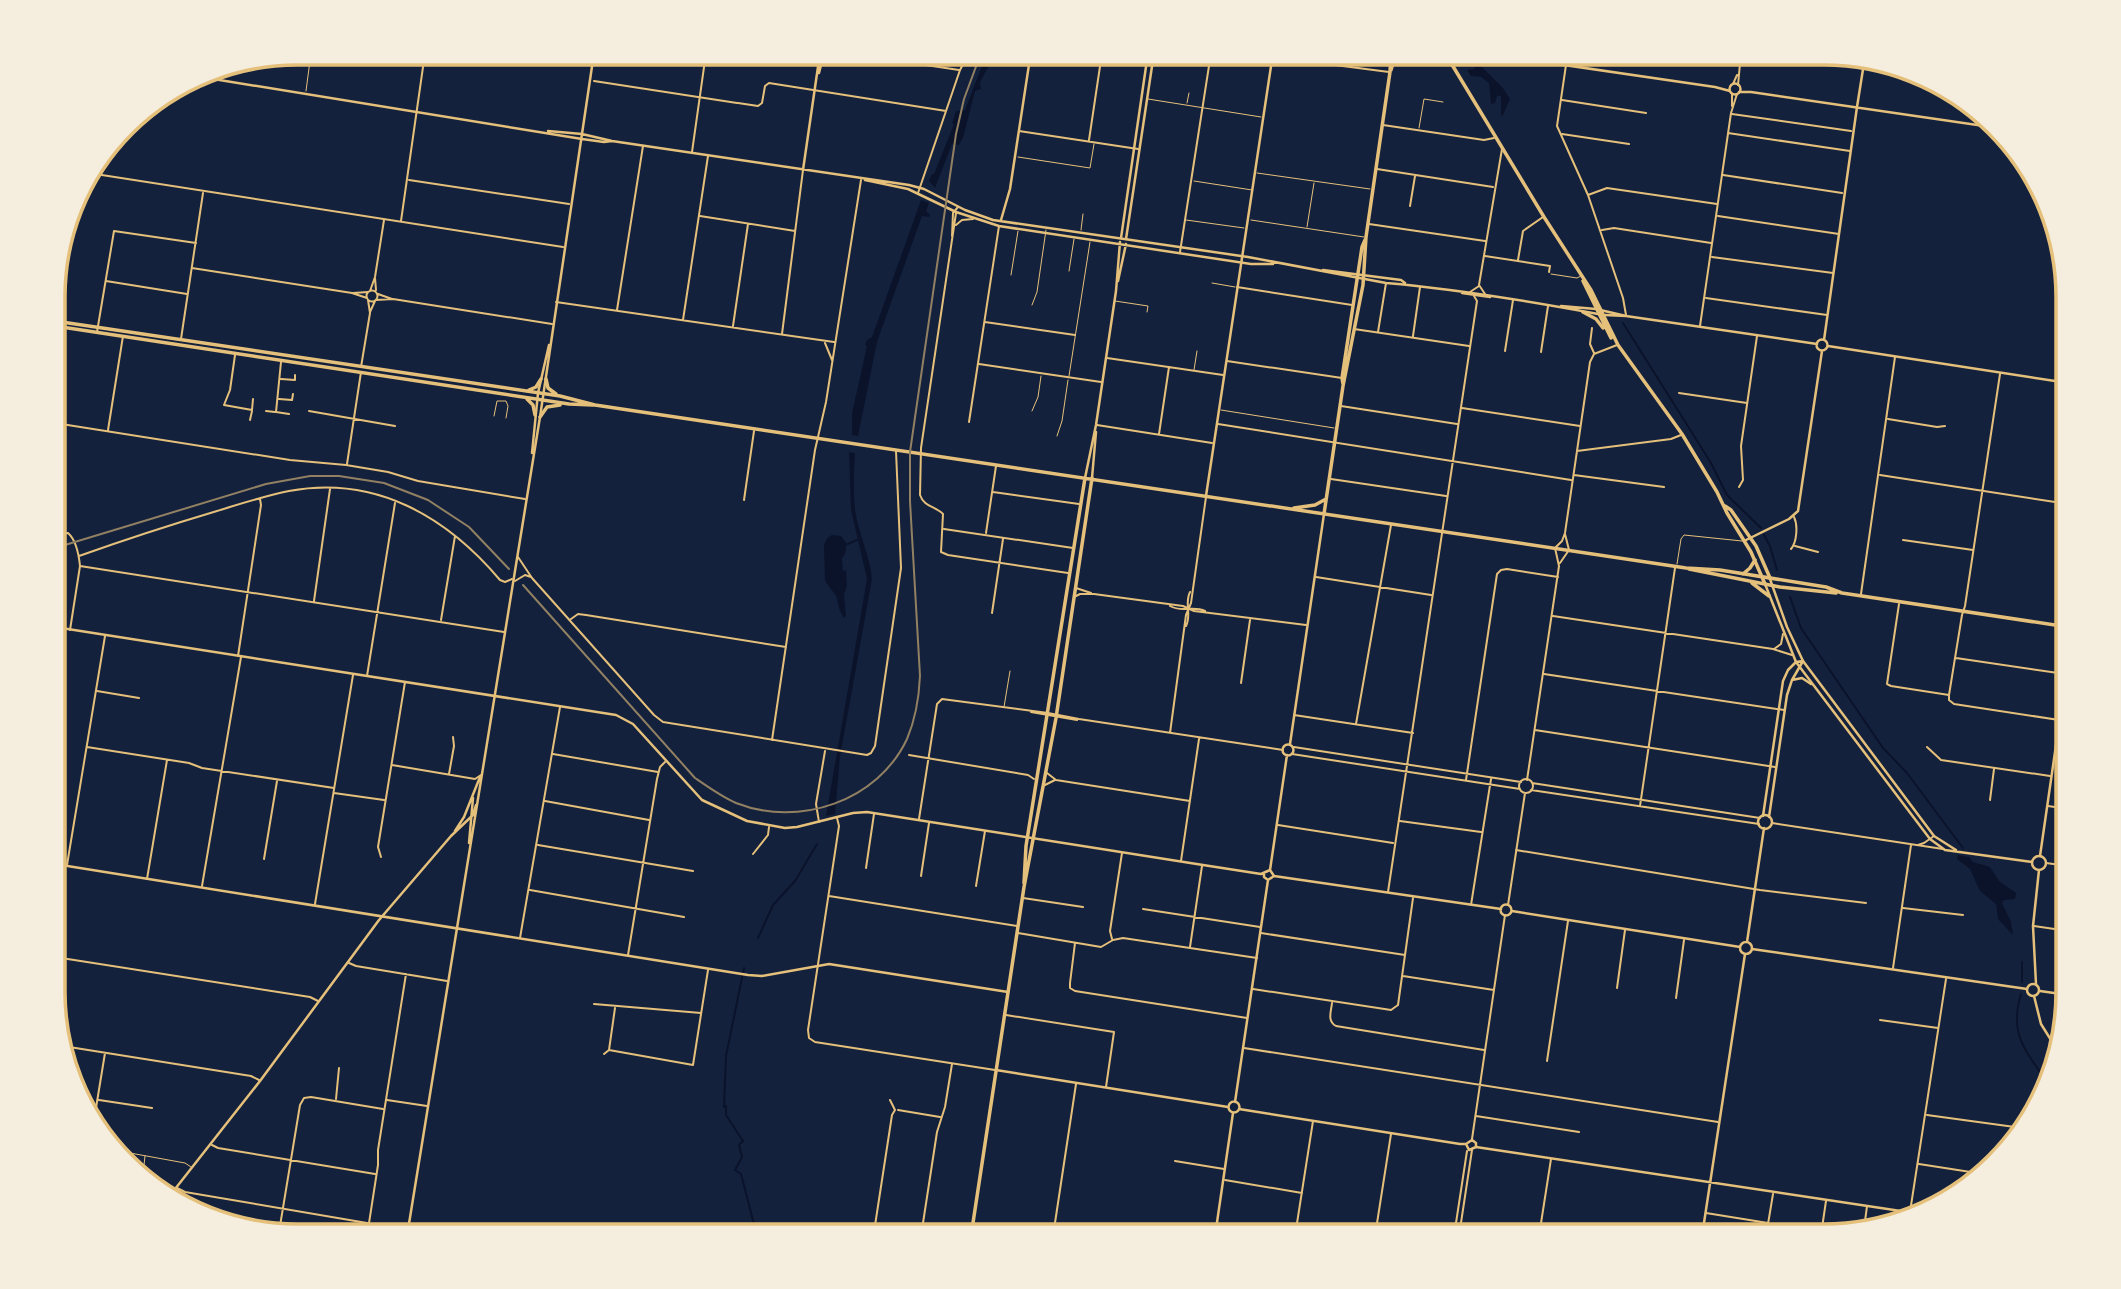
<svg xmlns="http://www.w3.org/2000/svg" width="2121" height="1289" font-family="Roboto,sans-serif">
<rect width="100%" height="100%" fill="#14213d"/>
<path fill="#0b132b" d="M987 53H996L980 82 981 89 975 91 963 138 959 145 952 144 935 188 929 181 932 174H934L954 124 952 123 956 111 965 110Z
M1476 61 1503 88 1510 99 1503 115 1501 116V96H1497L1495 103 1491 104 1489 83 1481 77 1471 76 1467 70 1474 69Z
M921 200 929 203 926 211 930 215 929 217 922 216 877 342 858 436 852 435V413L867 346 865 345 867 340 872 337Z
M849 452 855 453C854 472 853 490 855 509 858 533 870 555 872 579L840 757 835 814 826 816 867 579 851 510Z
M832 535 841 536 847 544 845 554 842 558 843 571 846 570 847 586 844 594 846 616 844 618 840 611 836 596 825 581 824 545 827 538Z
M1958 855 1969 857 1973 862 1990 867 1999 881 2016 893 2015 899 2004 900 2002 903 2011 922 2013 935 1998 919 1996 904 1980 891 1970 869 1957 859Z"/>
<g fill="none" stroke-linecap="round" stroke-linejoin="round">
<path stroke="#0b132b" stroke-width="2" d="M1623 323 1711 463 1727 495 1761 528
M1764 535 1770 546 1777 570
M848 544 857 540
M1790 597 1801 628 1883 748 1907 773 1963 848
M758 938 773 905 795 881 817 844
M2022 962V982
M744 968 726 1056 724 1107 726 1106V1115L743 1141 739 1145 742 1157 735 1170 741 1174 754 1224 761 1236
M2021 994C2009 1033 2024 1049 2046 1080"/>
<path stroke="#e5c07b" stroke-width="1" d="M306 91 311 53
M1148 99 1261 117
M1187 103 1189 93
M1419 128 1424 99 1443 102
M1018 157 1090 168 1094 144
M1257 173 1370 189
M1194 181 1252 190
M1186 220 1244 228
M1251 220 1364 237
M1307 227 1314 183
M1081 230 1083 214
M1069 271 1074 239
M1551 274 1577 278 1581 276
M1011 275 1018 231
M1212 283 1235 287
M1115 301 1148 306 1147 312
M1032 305 1037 292 1046 230
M1194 370 1197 351
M1069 376 1090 242
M1221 410 1334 428
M1032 411 1038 397 1041 376
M494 416 497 401H506L508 406 506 418
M1057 436 1062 421 1068 380
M1677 564 1681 539 1684 535 1742 541
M1004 707 1010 671
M119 1151 185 1163 191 1167
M143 1174 145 1156"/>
<path stroke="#e5c07b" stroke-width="2" d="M594 81 737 103
M692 152 706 53"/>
<path stroke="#e5c07b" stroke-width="2" d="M785 53 806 55 819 53
M807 56 817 61
M822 58 872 57 959 70
M1327 64 1389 72
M1566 65 1557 126 1588 195 1623 298 1626 315
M1733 84 1737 75
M1738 85 1741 53
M1732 94V106
M1562 100 1646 113
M738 103 758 106 762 103 765 86 769 83 946 111
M1732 114 1851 131
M1978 124 1980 116
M1383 125 1484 140 1494 138
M1019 131 1138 149
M1728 133 1850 151
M1562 134 1629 144
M1089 140 1102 53
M1377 169 1493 187
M89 173 563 247
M1723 175 1842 193
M409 180 569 204
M918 193 960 70 969 53
M1588 195 1607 188 1717 204
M1410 206 1415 176
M956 213 921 448 920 495C924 507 935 506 943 514L941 552 948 555 1068 573
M700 216 795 231
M1718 216 1839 234
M401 221 425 53
M1369 224 1485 241
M956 225 962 220 973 219
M1602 230 1614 228 1711 243
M952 236 953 213 958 207
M1180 252 1211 53
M1485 256 1550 266 1549 272
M1712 257 1833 273
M1518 260 1523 231 1543 217
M192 268 352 293 367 298
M375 278 376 290
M106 281 187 294
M1237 287 1352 305
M366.5 296a5.5 5.5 0 1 1 11 0a5.5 5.5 0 1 1-11 0Z
M370 291 375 277 384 220
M1470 292 1479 286
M353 293 368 292
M378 294 392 299
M1485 294 1479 285 1502 149
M1706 298 1827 315
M376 300 393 299 552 324
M556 302 834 342
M617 310 643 146
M370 312 375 301
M683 320 708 156
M985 322 1075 335
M733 326 748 224
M1700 326 1731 113 1737 94
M1592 328 1590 344 1594 353
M1354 329 1469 346
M97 332 114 231 196 243
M1378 332 1386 283
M782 334 803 170
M1413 336 1420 287
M181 339 203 193
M825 343 832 360
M1505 351 1513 300
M1541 352 1548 306
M235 355 230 390 224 405 252 410 253 399
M1107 358 1223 375
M1227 361 1342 378
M281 362 276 412 289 414
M979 364 1101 382
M361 367 370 313 368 300
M281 379 295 380V375
M1679 393 1747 403
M279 399 292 400 293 394
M1341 406 1457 424
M1462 408 1580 426
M266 411 275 412
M309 411 395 426
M1888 419 1937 427 1945 426
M250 420 252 411
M969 422 999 226
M55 423 290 460 346 465 388 472 418 481 525 499
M1218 424 1571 480
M1097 425 1212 443
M108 430 123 336
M1159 434 1169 367
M1577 451 1671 439 1681 435
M347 464 361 372
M1574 475 1664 487
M1880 475 2068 504
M1331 479 1446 496
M1739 487 1743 480 1741 446 1757 336
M993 492 1079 504
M744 500 754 431
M944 529 1073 548
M986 533 996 466
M55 534 68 533C76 540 79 556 80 566L70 630
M1903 540 1973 550
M1795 546 1818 552
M1791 549C1797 542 1798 525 1794 517
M79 556C124 540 170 525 217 511 240 504 264 496 289 491 375 475 446 516 500 580L505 582 512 579
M518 557 532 578 654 715 663 722 867 755 871 753 875 746 901 568 896 451
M1560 563 1569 550 1565 534
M80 566 504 632
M1316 577 1431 595
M515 581 525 575 531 577
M1076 588 1091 593
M1861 594 1895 357
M1074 597 1080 594H1094L1183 606 1194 611 1306 625
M314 601 330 489
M1899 604 1887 684 1891 686 1949 695V700L1954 704 2059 720
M1170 606C1182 613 1193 605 1205 611
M992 613 1003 539
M1553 616 1773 649 1792 655
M571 619 578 614 586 615 786 647
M441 620 455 536
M1186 626C1192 614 1184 604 1190 592
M1774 649 1781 644 1783 634
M238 656 261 505 260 499
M1956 658 2065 674
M1544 674 1784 710
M367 676 395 503
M1241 683 1250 620
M97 691 139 698
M1949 695 1962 615 1965 606 2000 374
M1031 712 1077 720
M1294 715 1413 733
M1356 724 1391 525
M1535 730 1775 767
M1170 733 1186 615 1191 603 1206 497
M772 740 815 450 826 402 861 180
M87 747 189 763 202 768 334 788
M1294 747 1521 782
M1927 747 1941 760 2050 776
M2057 748 2068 750
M553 754 658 772
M1292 754 1520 789
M2055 754 2068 756
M909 755 1028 775 1034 779
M392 765 475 779 481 775
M1047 773 1056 780 1190 801
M449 774 454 746 453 737
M1519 786a7 7 0 1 1 14 0a7 7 0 1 1-14 0Z
M1466 780 1497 574 1501 570 1507 569 1558 577
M1527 780 1559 566 1555 548 1562 541 1565 533 1590 362 1594 354 1617 345
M1532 783 1760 818
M1045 785 1055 780
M1531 790 1759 824
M334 793 384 800
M1990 800 1994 769
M545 801 649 820
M1640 806 1675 568
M2048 806 2068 809
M837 818 839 826 808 1030 809 1038 815 1042 995 1070
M919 819 937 704 942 699 1048 713 1079 719 1283 750
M1400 821 1481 832
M819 822 816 804 825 751
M1772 823 1943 849
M1278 825 1393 843
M538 845 693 871
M1918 845 1924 843 1934 836
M1516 850 1760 890 1866 903
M753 854 768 835 769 827
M381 857 378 847 405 682
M264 859 277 781
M1181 861 1199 739
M2046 863 2068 866
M67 865 105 636
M866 868 874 814
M921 876 929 823
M147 879 167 760
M202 886 241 657
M976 886 985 831
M530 890 684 917
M1388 892 1477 301 1474 296
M829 896 1017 926
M1023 898 1083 907
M315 904 353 675
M1471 905 1491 779
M1508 905 1525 793
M1903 908 1963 915
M1143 909 1260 927
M2034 926 2068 931
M1018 933 1101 947 1113 940
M1261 933 1405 955
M520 938 560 707
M1112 939 1110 931 1122 853
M1113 940 1123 938 1257 958
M1075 943 1070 983V988L1075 991 1247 1018
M1190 947 1202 866
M628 955 657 779 660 767 665 762
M55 957 310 997 318 1001
M349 963 356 966 447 981
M1893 968 1911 845
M1403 976 1494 990
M1617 988 1625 930
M1253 989 1391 1010 1398 1005 1413 898
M1676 998 1684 940
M1332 1003C1331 1012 1327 1021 1336 1026L1484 1050
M594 1004 701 1013
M1006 1015 1114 1032 1106 1087
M1880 1020 1938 1028
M63 1046 251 1076 259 1080
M1244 1048 1718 1122
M609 1050 693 1065 708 970
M604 1054 609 1050 615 1008
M1547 1061 1568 921
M336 1099 339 1068
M99 1100 152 1108
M387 1100 427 1106
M898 1110 940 1117
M95 1114 105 1053
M1927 1115 2022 1128
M1476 1116 1579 1132
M1472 1139 1505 915
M212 1145 218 1148 375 1174
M1175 1161 1224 1169
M1919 1164 1977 1173
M1225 1180 1302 1193
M177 1188 185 1192 367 1223
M1910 1212 1946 979
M1706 1213 1768 1223
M1809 1225 1822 1228 1826 1201
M850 1228 903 1236
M1864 1229 1867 1206
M279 1232 300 1105 304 1098 311 1097 383 1109
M874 1232 892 1115 895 1110 890 1100
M367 1236 378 1165V1150L406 974
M921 1236 937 1132 945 1107 952 1064
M1053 1236 1076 1084
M1295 1236 1313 1121
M1375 1236 1391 1134
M1454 1236 1467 1151
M1459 1236 1472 1150
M1539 1236 1551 1159
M1766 1236 1773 1194"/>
<path stroke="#e5c07b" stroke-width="2.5" d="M1482 53 1715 87 1730 91
M1462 57 1481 53
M195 76 582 139
M1729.5 89a5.5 5.5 0 1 1 11 0a5.5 5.5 0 1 1-11 0Z
M1739 92H1751L1991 127
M1857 107 1864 63
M548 131 582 134
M1121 238 1148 53
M1126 239 1154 53
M1206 496 1273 53
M55 627 616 715 633 724 702 800 747 821 785 828 797 827 853 813 867 812 1203 865 1261 874 1270 870 1274 876 1268 880 1264 877V873
M1792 680 1802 678 1811 684
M1290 744 1324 514
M1282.5 750a5.5 5.5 0 1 1 11 0a5.5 5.5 0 1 1-11 0Z
M1758 822a7 7 0 1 1 14 0a7 7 0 1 1-14 0Z
M1763 816 1783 681 1788 670 1796 662 1803 661
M1769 817 1787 695 1792 680 1803 661
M2040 856 2068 662
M55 864 748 975 762 976 829 964 1008 992
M1270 870 1287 755
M1274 876 1501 909
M1500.5 910a5.5 5.5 0 1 1 11 0a5.5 5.5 0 1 1-11 0Z
M1512 911 1740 947
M1740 948a6 6 0 1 1 12 0a6 6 0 1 1-12 0Z
M1747 942 1764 828
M1752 949 2027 989
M2040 991 2068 995
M996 1070 1228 1107
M1228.5 1107a5.5 5.5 0 1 1 11 0a5.5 5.5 0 1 1-11 0Z
M1235 1102 1268 880
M1239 1109 1460 1144H1466L1472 1140 1476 1143V1147L1469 1150 1466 1144
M1476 1147 1914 1213
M1215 1236 1233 1113
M1702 1236 1745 954"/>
<path stroke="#e5c07b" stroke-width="2.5" d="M819 73 824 53
M582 134 612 141 909 185 924 189 965 210 993 220 1248 257 1386 283C1457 289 1528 301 1598 314
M582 139 604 142 612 141
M803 170 820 53
M865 180 908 189 956 212 999 226 1251 264H1273
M1001 220 1010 189 1030 58
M1323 270 1401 280 1405 283
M1118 281 1126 244
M1462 293 1490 297
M1561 306 1596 309 1626 316 1817 344
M1605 315 1626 316
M1816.5 345a5.5 5.5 0 1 1 11 0a5.5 5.5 0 1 1-11 0Z
M1824 340 1857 107
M1828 346 2068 383
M532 453 538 393 549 345
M1085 478 1096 425 1116 291 1120 242
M1092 478 1096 432
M1744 541 1789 519 1798 511 1822 351
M1770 579 1787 627 1803 661 1934 836 1956 850
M1765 584 1796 662 1930 839 1945 850 2032 862
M455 831 464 817 480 777
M469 843 473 798
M2032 863a7 7 0 1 1 14 0a7 7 0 1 1-14 0Z
M2027 990a6 6 0 1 1 12 0a6 6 0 1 1-12 0Z
M2036 984 2033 926 2039 870
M2034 996 2041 1024 2056 1048
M168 1198 260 1081 379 920 451 836 473 815 476 805
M407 1236 540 417 594 53"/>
<path stroke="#e5c07b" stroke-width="3.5" d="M1448 53 1447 60 1453 64 1460 61 1461 53
M1451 63 1544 217 1591 290 1618 345 1682 434 1717 492 1727 513 1751 552 1765 584
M1583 281 1611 338
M1583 312 1596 319 1603 328
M1725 506 1731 510 1756 546 1770 578"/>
<path stroke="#e5c07b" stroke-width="3.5" d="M1391 70 1396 53
M55 321 560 396 595 405 1686 568 1720 570 1826 587 1842 593 2068 627
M55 326 569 404 593 405
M546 379 548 388 556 394
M1343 384 1342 378 1362 247 1365 240
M529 390 536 387 541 379
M527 399 533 405 535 415
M540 417 547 407 560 405
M1294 508 1315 505 1326 499
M1324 514 1343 386 1363 285 1366 237 1390 72 1391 53
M1689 569 1780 587 1836 593
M1743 574 1750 568 1755 560
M1752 583 1769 596
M1024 883 1026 846 1085 478
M971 1236 1024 887 1056 718 1092 478"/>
<path stroke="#918062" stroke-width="2" d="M55 548 266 484 310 476H339L384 483 428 500 469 527 509 569
M523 585 695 778C708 787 722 797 736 803 799 828 878 801 907 739 916 718 919 698 920 676L910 501V452L956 134 964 99 981 53"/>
</g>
<path d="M0 0H2121V1289H0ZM297 65H1824A232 232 0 0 1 2056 297V992A232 232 0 0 1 1824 1224H297A232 232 0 0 1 65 992V297A232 232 0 0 1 297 65Z" fill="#f5edde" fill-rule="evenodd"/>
<path fill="none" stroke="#e5c07b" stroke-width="3.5" d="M297 65H1824A232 232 0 0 1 2056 297V992A232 232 0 0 1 1824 1224H297A232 232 0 0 1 65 992V297A232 232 0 0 1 297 65Z"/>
</svg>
